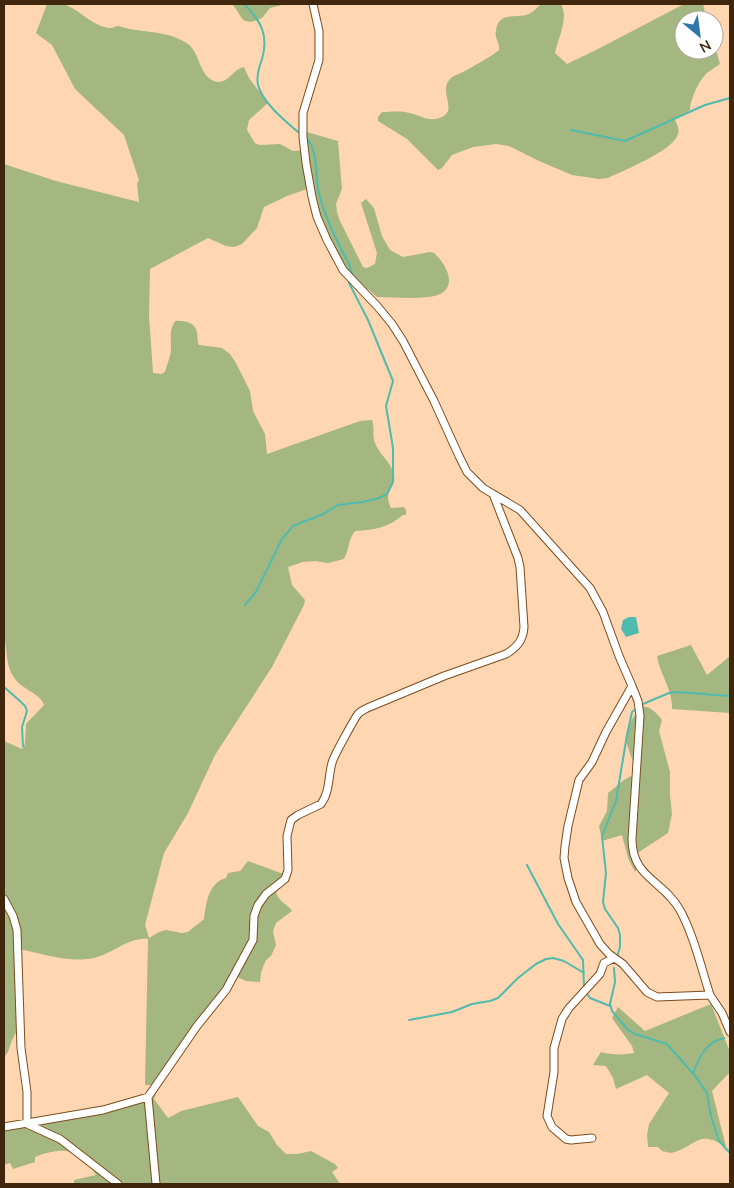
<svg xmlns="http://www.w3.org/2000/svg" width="734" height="1188" font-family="'Nunito Sans',sans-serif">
<rect width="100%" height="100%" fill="#ffd6b2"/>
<path fill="#a4b780" d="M47 4C53 4 61 2 66 5 81 11 92 26 110 28 113 28 114 27 117 26 121 26 125 28 129 29 148 32 171 32 188 44 200 53 199 75 214 81 228 86 232 69 244 67 249 82 260 90 268 103L249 120 247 130 255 143 259 145 280 144 293 151 305 150 303 131 338 141 342 189 336 204 337 212 340 221 363 267 367 268 375 264 377 253 361 203 366 199 374 208 382 236 390 250 403 257 430 252 434 253C451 269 459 294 428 297 411 299 393 297 377 297L368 289 360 288 333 253 310 188 287 196 264 207 257 228 242 244 234 247 226 246 208 238 150 269 149 315 153 373 161 374 165 372C167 364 171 356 171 348 171 337 169 331 175 321 183 320 196 322 197 333 198 338 197 341 199 345L222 348 230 354 236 363 250 391 253 411 265 434 267 454 360 421 372 420C375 428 372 436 375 443 379 454 391 462 394 474 397 487 382 490 391 508L404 507 406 510V515H403C389 527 375 530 355 531 347 542 350 548 344 559L328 563 315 561 303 562 288 567 292 585 305 600 304 605 272 667 215 755 188 813 164 853 145 925 149 938 159 932 166 930 182 933 188 932 204 919C206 904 208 883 226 878L228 873 240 871 248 861 289 876 276 893C281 904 288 904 292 911L276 923 273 931 276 945 271 956 266 960 261 972 260 982 246 981 235 976C225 991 216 1008 205 1022 186 1045 164 1070 154 1099L168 1118 181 1111 238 1097 258 1126 269 1132 277 1145 286 1154H297L311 1151 335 1164 338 1168 332 1172 340 1184H74V1180L96 1175C80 1148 62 1146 35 1157V1162L13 1169 10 1163 4 1165V1130L51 1120 145 1096 151 1085H145L148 939C128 937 113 954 94 958 70 963 43 954 19 949V1027L12 1040 8 1052 4 1057V741L22 749 25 744 26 724 44 705C41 694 22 689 15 679 5 666 8 652 4 637V164L56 181 139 202 137 184 139 180 124 135 75 89 52 45 36 33Z
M232 4H286L270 8 262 18C240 28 243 16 232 4Z
M541 4H561C569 19 558 38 555 53L567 64 598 49 684 4H703L707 20H684V50H714V43L720 64C716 67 711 70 707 73 699 80 690 100 690 110L675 119C676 123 680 129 678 134 673 151 624 170 608 178L599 179 572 175 539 161 509 146 496 144 473 147 452 155 442 168 438 170 407 139 378 121V117L382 112C390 112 397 111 405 112 419 114 431 125 445 115 455 107 439 91 450 79 452 76 459 74 463 72 475 65 488 59 499 50 500 43 494 38 496 30 499 11 517 19 529 14 533 12 538 7 541 4Z
M691 645 707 675 730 656V713L672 709C673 690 660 675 657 656Z
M640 706C650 706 656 712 662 720L659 731 670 772V795L672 814 668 833 636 854 638 867 635 872 628 858 622 835 602 841 599 826 607 811 608 793C618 786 623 778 635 775 635 764 631 757 628 747 622 733 633 718 640 706Z
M711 1004 730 1052V1072L712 1091 726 1147C697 1128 697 1147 671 1153L662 1151 658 1147H648L647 1135 649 1124 669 1093 647 1075 616 1089 613 1078 606 1066 593 1065 601 1052C610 1055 624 1055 634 1053L632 1046 612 1018 618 1007 645 1031Z"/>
<path fill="#4fbbad" d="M629 617H636L639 633 626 637 621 629 623 620Z"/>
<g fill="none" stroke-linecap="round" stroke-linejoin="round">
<path stroke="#4fbbad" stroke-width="2" d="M244 4C261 21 269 35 262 59 259 67 256 76 258 85 263 103 284 120 298 132
M571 130 625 141 705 105 730 98
M306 138C320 153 314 175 319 194 324 213 332 231 341 249 345 257 350 264 352 273
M245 605 256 592 282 539 293 526 323 514 338 505 363 502 379 498 387 494 393 482V448L386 406 393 381 368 320 349 283
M4 687 20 701 25 706 27 711 22 727 23 746
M643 704 669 693 677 692 730 696
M527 865 558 924 583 960 584 987
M617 957 620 947V935L618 928 605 909 603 902 606 873 602 836 616 801 627 735 632 712 636 709
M614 968 615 982 610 1004 612 1011 628 1030 635 1034 667 1044 696 1077 707 1093 711 1116 719 1141 730 1153
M588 995 590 998 610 1006
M409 1020 452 1012 472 1004 490 1001 498 998 518 978 536 964 546 959 553 958 564 961 584 973
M693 1073C699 1057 706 1042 724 1038"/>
<g stroke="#7b4d1d" stroke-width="9">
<path id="minor" d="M313 4 319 31V60L303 113V137L306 163 312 197 317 217 327 240 343 270 378 307 392 324 403 341 434 401 459 456 467 472 483 488 520 510 590 588 603 612 619 656 632 686 606 732 592 762 579 780 568 826 565 846 564 858 568 878 576 902 600 944 609 954 623 964 647 992 657 997 710 995 722 1013 730 1032
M632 686 638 701 640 716 632 839C632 878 663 880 680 910 694 936 701 967 710 995
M4 899 13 916 17 930 21 1048 27 1092V1124L60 1139 118 1184
M4 1127 103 1110 148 1097
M592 1138 571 1140 566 1139 552 1127 547 1116 554 1072V1048L562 1019 569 1008 600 974 604 963 614 958
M156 1184 148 1097 197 1026 226 990 253 940 254 916 258 905 266 894 285 879 288 870 287 836 291 820 298 815 321 804C330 792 328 777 332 763 333 757 355 718 358 714 362 710 367 708 372 706L444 676 506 654C517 647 523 641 524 627L520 567 518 558 493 494"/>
</g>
<use href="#minor" stroke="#fff" stroke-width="7"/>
</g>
<rect width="734" height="1188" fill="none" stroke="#40260c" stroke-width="10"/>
<g transform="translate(699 35) rotate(151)"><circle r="24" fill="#ffffff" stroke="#b3a89e"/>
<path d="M0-4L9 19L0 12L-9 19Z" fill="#2f77ab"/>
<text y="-8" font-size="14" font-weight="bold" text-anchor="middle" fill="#40260c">N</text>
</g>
</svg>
